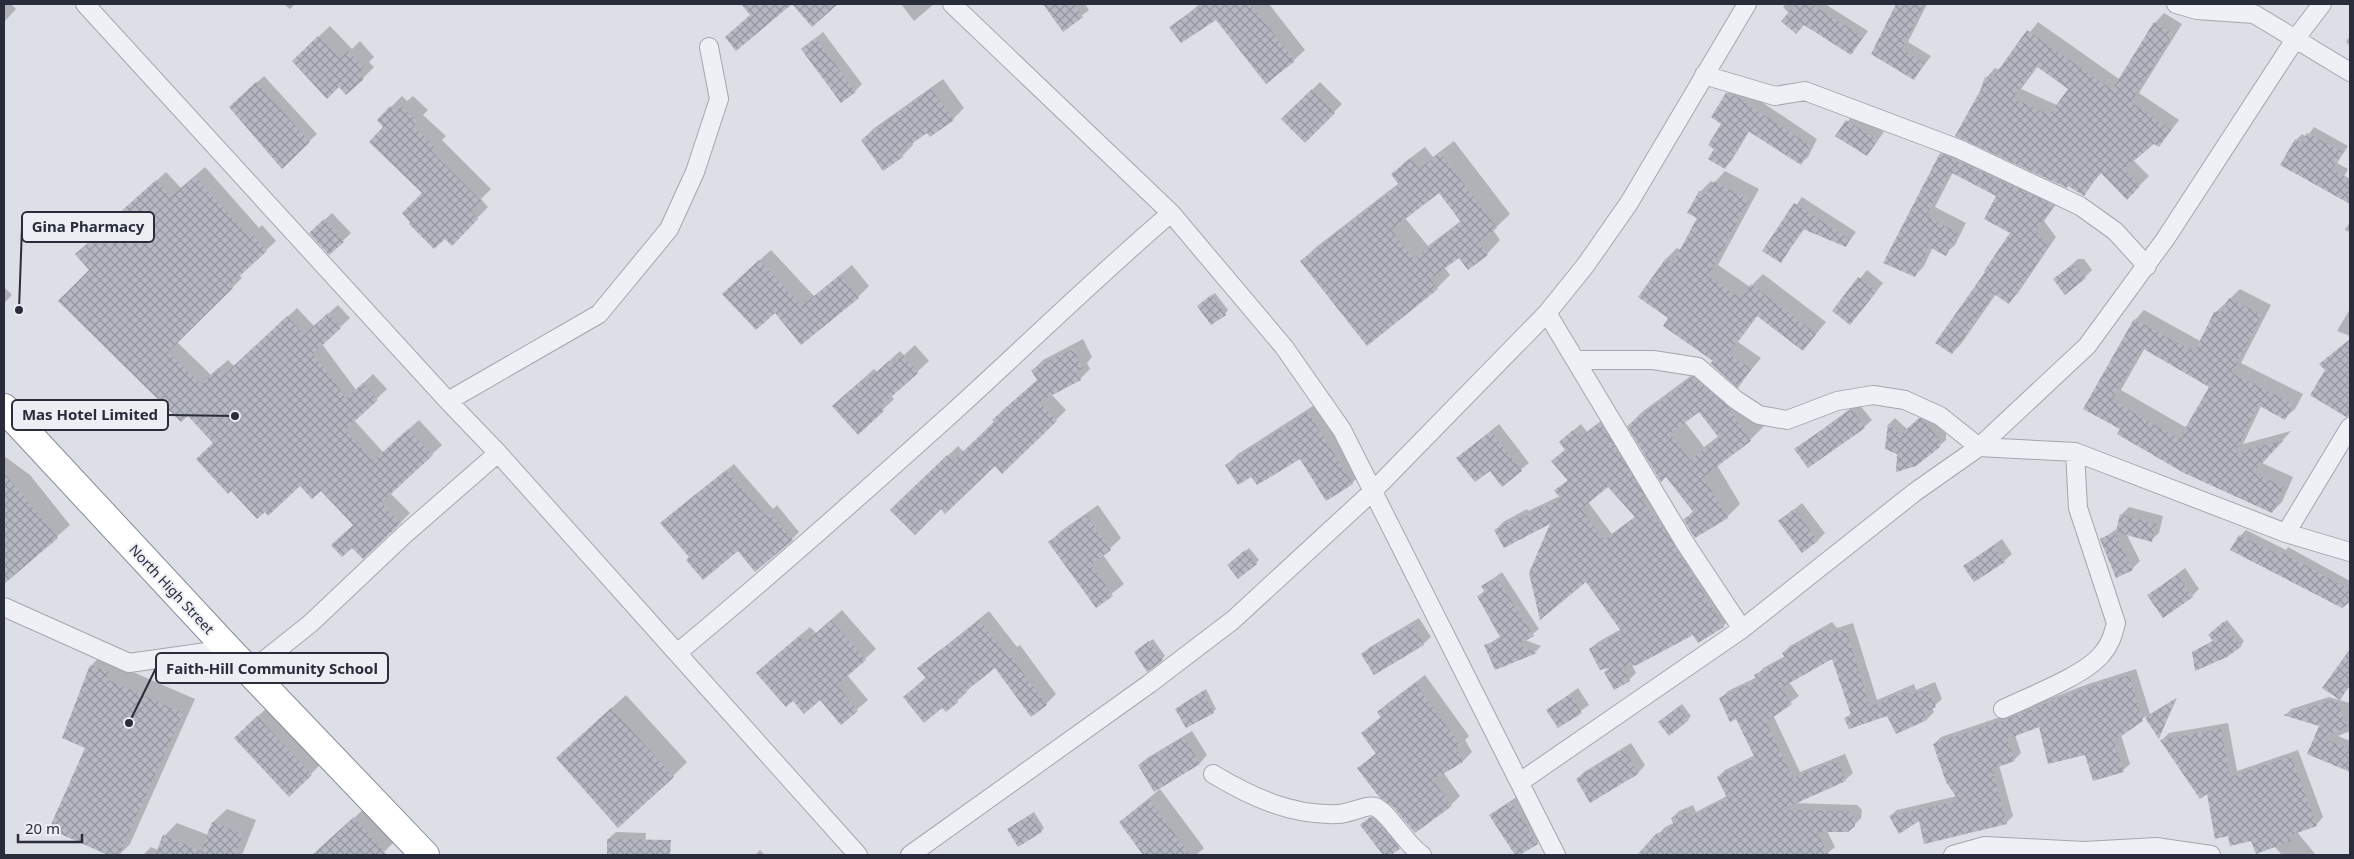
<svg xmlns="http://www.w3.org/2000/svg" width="2354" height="859" font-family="'Noto Sans',sans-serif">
<defs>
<pattern id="building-cross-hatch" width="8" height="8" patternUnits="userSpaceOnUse" patternTransform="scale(1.25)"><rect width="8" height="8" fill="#b5b8c2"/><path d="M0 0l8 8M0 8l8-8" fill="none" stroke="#93969f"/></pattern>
</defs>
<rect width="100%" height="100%" fill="#dddfe6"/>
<path fill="#0003" fill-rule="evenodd" d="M4 4H11L16 9 4 22Z
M284 4H295L290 9Z
M901 4H934L914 21Z
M1046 4H1085L1089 10 1063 30Z
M1200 4H1269L1305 50 1294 60 1216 18 1171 27Z
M1786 4H1825L1868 31 1851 54 1789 13 1783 7Z
M1897 4H1927L1908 42 1931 56 1914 79 1872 54Z
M2164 13 2182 24 2139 93 2179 120 2159 146 2154 142 2133 160 2149 176 2127 198 2102 172 2083 194 1981 92 1986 78 1995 68 2000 70 2038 22 2119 79 2155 23ZM2038 66 2069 88 2057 105 2021 89Z
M330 26 352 49 360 41 374 57 369 62 374 67 363 78 304 50Z
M823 32 862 84 855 91 802 49Z
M2350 36V46L2346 42Z
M264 76 317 134 282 167 238 100Z
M943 79 964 108 953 119 927 131 912 142 913 145 902 156 862 140 873 129Z
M1320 82 1342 104 1305 141 1283 119Z
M1735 86 1741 88 1817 139 1808 157 1801 163 1750 130 1732 160 1725 167 1716 148 1727 94Z
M402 96 407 101 413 96 428 110 423 115 446 136 442 140 491 189 481 199 488 207 452 244 424 192 385 127 378 120Z
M1854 113 1884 132 1867 155 1837 136Z
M2314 127 2348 146 2337 163 2348 169 2339 186 2296 140 2302 134 2307 137Z
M1454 141 1510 214 1493 230 1500 240 1487 254 1468 268 1459 256 1444 267 1450 275 1437 288 1302 261 1315 248 1399 183 1392 174 1406 161 1425 147 1433 157ZM1439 192 1462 220 1428 246 1405 218Z
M1950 145 2062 196 2044 221 2056 237 2018 293 2009 302 1996 294 1961 344 1952 353 1987 271 2011 233 1998 195 1953 172 1935 207 1966 223 1955 245 1945 254 1933 247 1924 266 1915 276 1885 262 1941 154Z
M205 167 259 228 262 225 276 241 239 275 242 278 177 342 211 375 228 360 235 367 297 308 314 326 338 305 350 318 322 344 356 390 373 374 387 389 354 420 383 452 419 420 442 445 390 493 410 513 400 523 321 490 300 484 214 443 91 270 86 245 166 172 181 188Z
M1725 171 1759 189 1718 265 1750 287 1763 274 1826 322 1803 350 1758 315 1738 342 1761 358 1738 386 1670 318 1640 296 1667 258 1677 248 1681 250 1699 218 1700 192 1711 181 1714 183Z
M1802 197 1856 232 1846 246 1805 228 1781 261 1764 251Z
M332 213 351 233 329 254 318 226Z
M2350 222V232L2345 230Z
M771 250 814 296 852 265 869 286 858 297 775 312 735 283Z
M2078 259H2084L2092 270 2085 277 2055 279Z
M1867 270 1883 283 1850 324 1833 311Z
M4 287 12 295 4 303Z
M2240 289 2271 305 2241 363 2303 394 2295 409 2285 418 2261 406 2243 444 2291 431 2262 463 2293 477 2282 502 2272 512 2084 409 2135 320 2144 310 2200 341 2215 313ZM2145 348 2211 387 2187 428 2121 390Z
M1215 293 1228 310 1225 314 1202 303Z
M2350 309V336L2337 331Z
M1083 339 1092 357 1087 363 1090 369 1080 379 1051 394 1066 410 1056 420 995 464 941 507 892 510 958 446 964 452 995 421 994 420 1004 409 1038 380 1033 370 1043 360Z
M2350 340V411L2346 415 2326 370 2327 358Z
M915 345 929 361 891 396 894 399 858 433 845 395 874 369 877 372 900 351 904 355Z
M1707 364 1739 392 1764 426 1750 440 1717 465 1740 504 1727 517 1685 520 1693 511 1628 426 1642 412ZM1700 411 1719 436 1704 447 1685 422Z
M1319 402 1363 472 1352 483 1300 457 1227 465 1238 454Z
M1858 403 1872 420 1864 427 1796 449Z
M1926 413 1946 434V440L1939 446 1898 453 1886 448 1890 423 1895 418 1907 429Z
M1608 415 1730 619 1723 626 1693 633 1632 665 1636 673 1629 680 1590 649 1598 642 1621 629 1553 521 1496 530 1503 522 1527 509 1528 511 1560 496 1556 490 1568 480 1553 461 1566 449 1560 442 1581 424 1587 432ZM1608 485 1636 516 1612 534 1588 502Z
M1499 424 1529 463 1502 485 1490 469 1458 458Z
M4 456 30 475 70 525 4 583V513L7 511 4 509Z
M734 464 773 509 777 505 799 532 792 539 691 557 669 516Z
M1802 503 1825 533 1817 541 1780 521Z
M1098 505 1121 538 1103 555 1124 584 1096 606 1050 542 1061 531Z
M2129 507 2163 516 2159 533 2151 540 2126 533 2140 561 2132 569 2116 577 2101 540 2118 528 2122 514Z
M2246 530 2286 550 2288 547 2350 581V601L2342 607 2240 536Z
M2002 539 2012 554 2004 561 1964 566Z
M1249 548 1259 560 1256 563 1232 562Z
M2185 568 2199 589 2192 596 2149 595Z
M1502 572 1539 629 1525 640 1541 646 1536 651 1496 669 1486 646 1501 636 1479 596 1485 590 1483 586Z
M842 610 876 649 847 675 868 700 841 723 820 698 768 662 810 627 816 633Z
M989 611 1017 647 1020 645 1056 694 1046 704 995 667 966 689 967 692 946 711 942 706 905 697 926 677 919 668Z
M1419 618 1431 637 1423 644 1362 654 1370 647Z
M2227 620 2244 641 2241 645 2226 656 2193 652 2214 640 2213 632Z
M1832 622 1837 628 1853 623 1877 700 1914 684 1916 690 1935 682 1942 699 1932 708 1934 712 1927 719 1896 733 1888 715 1846 719 1851 713 1832 657 1789 682 1799 696 1773 715 1800 772 1845 754 1853 773 1845 780 1793 803 1857 805 1862 810 1861 818 1854 825 1827 831 1835 847 1825 855H1784L1778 847 1775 850 1778 855H1641L1665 827 1674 823 1672 818 1679 811 1693 805 1696 812 1727 796 1718 777 1725 770 1755 755 1737 717 1720 699 1728 691 1757 677 1763 668 1785 656 1783 653 1790 646Z
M1153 639 1165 656 1162 659 1139 649Z
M104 652 119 666 195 699 130 844 119 855H111L51 829 87 747 91 666Z
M2350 654V686L2340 698 2344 660Z
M2136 669 2150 714 2177 698 2159 737 2146 716 2121 735 2130 764 2123 770 2085 753 2040 725 2015 735 2021 753 2014 760 1999 765 2013 816 2006 823 1890 816 1897 810 1957 796 1934 744 1941 737 2015 712 2088 684Z
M1425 675 1469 736 1465 740 1472 752 1463 761 1443 772 1460 796 1451 805 1359 768 1376 753 1362 733 1382 716 1379 712 1388 703Z
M1578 688 1589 705 1559 726 1548 710Z
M1206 689 1216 709 1213 712 1180 706Z
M626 695 687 762 673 776 572 744Z
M2329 697 2350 703V731L2338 736 2350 741 2349 770 2308 753 2320 725 2286 715 2291 709Z
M1682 704 1691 716 1688 719H1663Z
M269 706 322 763 289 795 246 727Z
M2228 723 2237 771 2298 750 2323 817 2316 825 2297 832 2316 855H2282L2274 846 2229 835 2207 792 2162 740 2169 733Z
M1192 731 1207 755 1200 763 1154 790 1139 765 1147 758Z
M1631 743 1645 765 1638 773 1591 801 1577 779 1584 772Z
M1160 789 1204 848 1196 855H1145L1120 822Z
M1519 795 1545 836 1537 843 1516 855 1491 815Z
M366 807 395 841 381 855H322L318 851Z
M227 809 256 820 242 855H143L151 847 158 850 164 836 177 823 208 835 213 822Z
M1378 811 1406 841 1389 855H1384L1362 825Z
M1034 812 1044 828 1041 831 1008 829Z
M616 832 646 833 645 848 638 855H608V839Z
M760 850 765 855H755Z"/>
<path fill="url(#building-cross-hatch)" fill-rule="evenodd" d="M741 4H838L812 27 792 4 736 51 725 37 750 15Z
M1043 4H1074L1083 17 1063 32Z
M1203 4H1250L1295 61 1266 84 1216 20 1181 43 1169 27Z
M1796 4H1811L1863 37 1851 55 1804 25 1796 34 1781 21Z
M1896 4H1924L1902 49 1924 63 1914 80 1871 54Z
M2154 22 2173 34 2131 102 2171 130 2159 147 2154 144 2124 169 2140 186 2127 200 2100 172 2084 196 2068 186 2067 188 1955 136 1980 91 1985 77 1992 79 2027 30 2112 90ZM2036 66 2068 89 2049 115 2013 98Z
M318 36 340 59 348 51 364 68 359 73 364 79 346 95 339 87 327 99 292 61Z
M815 38 856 92 841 103 801 49Z
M256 82 310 142 282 169 229 107Z
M931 89 954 120 930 137 927 133 900 152 903 157 883 171 861 140Z
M1312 89 1335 113 1305 143 1281 119Z
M1726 93 1734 95 1811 146 1801 165 1748 131 1725 169 1708 159 1714 149 1708 145 1721 124 1711 117Z
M390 106 396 111 401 106 418 122 413 126 436 148 432 152 481 201 471 211 478 219 452 246 445 239 434 249 409 224 410 222 402 213 422 193 369 142 383 127 377 120Z
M1846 120 1878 140 1867 156 1835 136Z
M2307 133 2343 152 2332 169 2350 179V204L2280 165 2295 139 2302 143Z
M1440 153 1497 228 1479 242 1488 255 1468 270 1459 258 1430 279 1438 289 1367 346 1300 261 1399 185 1391 174 1411 159 1419 169ZM1439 193 1461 222 1414 259 1391 230Z
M1940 153 2054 205 2036 231 2048 247 2009 304 1994 294 1952 354 1935 343 1985 272 1984 271 2010 233 1984 219 1996 196 1950 172 1926 216 1958 233 1946 256 1929 247 1915 277 1883 263Z
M195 176 249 237 252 234 267 251 230 285 233 288 168 352 201 384 218 368 224 375 287 316 304 335 328 313 341 328 313 354 346 398 363 383 378 400 345 430 373 461 408 429 433 455 381 503 401 523 363 559 352 548 342 557 331 545 353 525 321 491 312 499 300 486 268 516 265 512 257 519 231 491 228 494 196 459 213 443 188 416 181 422 58 301 89 270 75 254 119 216 118 214 156 180 171 197Z
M1714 181 1749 200 1708 276 1740 298 1751 284 1816 334 1803 351 1757 316 1728 353 1751 369 1738 388 1710 363 1713 361 1663 326 1668 318 1638 297 1666 258 1673 263 1697 218 1687 213 1699 191 1706 195Z
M1794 203 1850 239 1846 247 1803 229 1781 263 1762 251Z
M324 219 344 242 329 255 309 233Z
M759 260 802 306 840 275 859 298 801 345 775 313 756 330 722 294Z
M2070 266H2076L2086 278 2065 295 2053 279Z
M1858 277 1877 291 1850 325 1832 311Z
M1211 295 1226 315 1211 325 1197 306Z
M2229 298 2262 315 2232 373 2294 404 2285 420 2258 405 2235 453 2284 440 2253 473 2284 487 2272 513 2184 473 2117 434 2120 429 2083 409 2134 319 2190 350 2191 348 2195 351 2214 312 2223 311ZM2142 348 2209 387 2179 439 2112 400Z
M2350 339V416L2346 417 2310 395 2325 370 2319 364Z
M1073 349 1083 368 1076 372 1081 380 1039 402 1057 421 1002 474 995 466 945 514 941 509 915 535 890 510 947 455 953 461 994 422 992 420 1037 380 1031 370Z
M903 355 918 373 880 407 884 411 858 435 832 406 863 379 865 382 889 361 892 365Z
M1693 377 1726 405 1751 441 1703 477 1728 518 1695 538 1683 519 1694 513 1666 477 1661 482 1627 426ZM1699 412 1719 438 1690 460 1670 434Z
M1852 409 1865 428 1808 468 1794 449Z
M1308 412 1353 484 1326 501 1300 459 1257 485 1251 477 1238 485 1225 465Z
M1919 418 1924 420 1940 441V447L1916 466 1896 472 1897 454 1885 449 1888 423 1901 434Z
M1600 422 1645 496 1641 500 1665 530 1724 627 1698 643 1693 635 1637 665 1622 667 1630 681 1614 690 1604 672 1610 668 1600 670 1589 649 1621 631 1586 582 1540 620 1529 573 1550 524 1504 548 1494 530 1519 516 1520 518 1561 499 1554 490 1568 481 1551 461 1565 450 1559 442 1573 430 1579 438ZM1608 487 1635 517 1604 540 1581 509Z
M1491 431 1522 471 1502 487 1490 471 1475 482 1456 458Z
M726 470 765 515 769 512 793 540 755 572 738 551 703 580 686 560 689 557 660 523Z
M4 473 58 538 4 584Z
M1794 509 1818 541 1802 553 1778 521Z
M2120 514 2156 524 2152 542 2116 532Z
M1086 515 1111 550 1091 565 1113 596 1096 608 1048 542Z
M2112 533 2114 536 2115 533 2133 570 2116 578 2100 539Z
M2239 535 2279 555 2281 552 2350 590V602L2342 608 2230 550Z
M1994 545 2005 562 1974 582 1963 566Z
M1245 550 1257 564 1238 579 1227 565Z
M2177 575 2193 597 2163 618 2147 595Z
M1496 577 1534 636 1518 645 1537 653 1495 670 1484 645 1501 639 1477 596 1485 592 1481 586Z
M831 620 866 660 837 685 858 711 841 725 820 700 804 714 793 701 786 707 756 673 799 636 805 643Z
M979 620 1007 656 1009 654 1047 705 1031 717 995 668 956 699 958 702 946 712 942 708 924 723 903 697 926 678 917 668Z
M2223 622 2242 646 2227 657 2195 671 2192 652 2213 641 2208 635Z
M1412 624 1424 645 1374 675 1361 654Z
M1824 628 1829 635 1846 629 1870 707 1906 690 1909 696 1927 688 1936 707 1924 713 1927 720 1896 734 1887 716 1849 729 1844 718 1851 715 1832 659 1781 688 1792 704 1766 722 1793 778 1837 760 1846 781 1781 810 1849 811 1855 818V826L1848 832H1817L1829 855H1637L1656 834 1674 826 1671 818 1686 811 1689 818 1727 798 1717 777 1755 758 1736 719 1730 722 1719 698 1757 680 1754 675 1785 658 1782 653Z
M1149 641 1163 660 1147 672 1134 652Z
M2350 649V685L2340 700 2322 688Z
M90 665 109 672 106 679 183 713 119 855H108L49 829 85 748 62 738Z
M2129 675 2143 721 2114 741 2124 772 2093 781 2085 755 2048 764 2039 727 2007 739 2015 761 1992 769 2007 824 1924 844 1919 821 1899 834 1889 816 1959 801 1946 782 1933 744 2007 719 2080 690Z
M1415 683 1461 746 1456 749 1463 762 1433 780 1452 806 1415 833 1394 808 1379 797 1357 768 1376 754 1361 733 1381 718 1377 712Z
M1203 691 1214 713 1186 728 1175 709Z
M1570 694 1582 713 1558 728 1546 710Z
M2175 699 2159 739 2145 718Z
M2336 699 2347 727 2322 738 2350 749V772L2307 754 2319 726 2283 715Z
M1678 707 1689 720 1669 736 1658 722Z
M611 708 674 777 618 828 556 758Z
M257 716 312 775 289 797 234 738Z
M2221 729 2230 777 2291 756 2317 826 2288 836 2291 841 2256 854 2251 841 2230 846 2228 836 2215 839 2207 794 2200 799 2160 740Z
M1184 737 1200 764 1154 792 1138 765Z
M1624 749 1638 774 1590 803 1576 779Z
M1149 799 1190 855H1143L1119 822Z
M1511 801 1538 844 1520 855H1515L1489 815Z
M1031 814 1042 832 1018 847 1007 829Z
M354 817 387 855H312Z
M1370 817 1378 823 1400 849 1391 855H1383L1360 825Z
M212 822 243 834 235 855H155L163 835 201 851Z
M607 839 671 840 670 855H607Z"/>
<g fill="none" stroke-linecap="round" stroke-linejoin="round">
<g stroke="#a3a6af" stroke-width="20">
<path id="minor" d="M85 4 448 401 498 453 677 653
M952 4 1171 213 1284 347 1342 430 1556 855
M2176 4 2197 10 2254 14 2350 72
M1704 75 1775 96 1805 91 1959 149 2080 206 2115 231 2147 266
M1547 313 1685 543 1742 629
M1575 360H1653L1698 367 1736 400 1759 415 1787 420 1837 401 1873 395 1905 400 1940 416 1979 447 2075 452 2286 533 2350 552
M448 401 599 314 669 229 695 172 719 99 709 47
M2286 533 2350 427
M4 607 129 663 228 649
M251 671 311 623 404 535 498 453
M2003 709C2030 696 2084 676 2102 654 2110 645 2113 635 2116 623L2078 508 2075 452
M1213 774C1251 797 1292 816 1338 814 1349 814 1367 804 1375 807 1389 812 1405 844 1422 855
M1520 782 1742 629 1915 492 1979 447 2087 346 2166 238 2296 38 2322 4
M858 855 677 653C770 576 860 496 950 415 1024 348 1095 278 1171 213
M910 855 1149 684 1233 620 1373 491 1547 313 1585 266 1629 203 1747 4
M1953 855 1985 846 2084 851 2156 847 2211 855"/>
</g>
<g stroke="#858b9b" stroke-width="30">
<path id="trunk" d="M4 408 228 649 425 855"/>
</g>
<use href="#minor" stroke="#eff0f5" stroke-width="18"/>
<use href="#trunk" stroke="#fff" stroke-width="28"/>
</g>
<g text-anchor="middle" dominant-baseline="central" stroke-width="4" stroke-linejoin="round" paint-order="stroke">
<g font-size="14" fill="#282c3b" stroke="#eceef4">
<text transform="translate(172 589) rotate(47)">North High Street</text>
</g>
</g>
<path fill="none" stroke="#282c3b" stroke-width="2" d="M19 310L22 227M235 416L168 415M129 723L156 668"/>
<g fill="#282c3b" stroke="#eceef4" stroke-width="2">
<circle cx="19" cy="310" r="5"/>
<circle cx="235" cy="416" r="5"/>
<circle cx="129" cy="723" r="5"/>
</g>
<g fill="#eceef4" stroke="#282c3b" stroke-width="2">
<rect x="22" y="212" width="132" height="30" rx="5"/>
<rect x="12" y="400" width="156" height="30" rx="5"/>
<rect x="156" y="653" width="232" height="30" rx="5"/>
</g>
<g font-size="15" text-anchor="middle" font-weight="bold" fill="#282c3b">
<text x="88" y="232">Gina Pharmacy</text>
<text x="90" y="420">Mas Hotel Limited</text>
<text x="272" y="674">Faith-Hill Community School</text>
</g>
<rect width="2354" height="859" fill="none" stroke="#282c3b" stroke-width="10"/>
<path d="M18 834v8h64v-8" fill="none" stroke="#282c3b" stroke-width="2.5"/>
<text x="25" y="834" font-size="15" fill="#282c3b" stroke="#eceef4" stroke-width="4" paint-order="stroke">20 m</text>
</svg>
